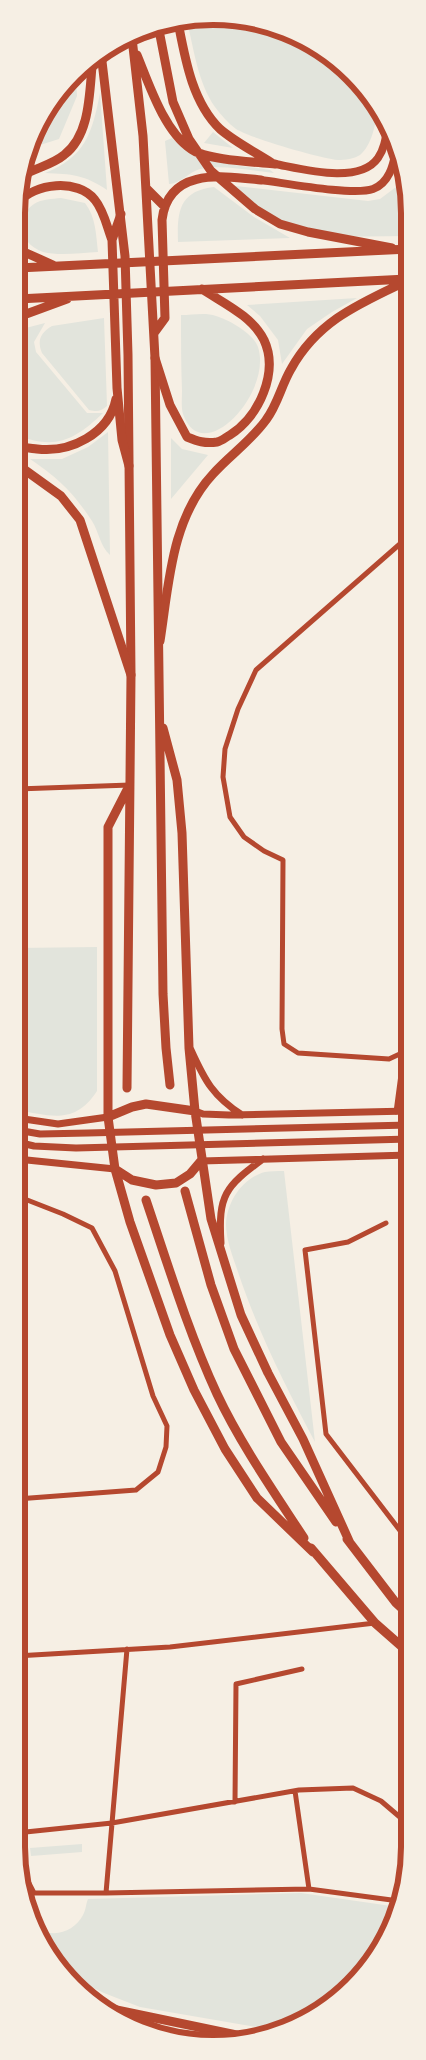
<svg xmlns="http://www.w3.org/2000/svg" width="426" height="2060" font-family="Montserrat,sans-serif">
<rect width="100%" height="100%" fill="#f6efe4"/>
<path fill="#e2e4dc" d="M238 18 300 36 352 74 378 110C375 125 372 145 360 155 354 159 345 160 338 160 320 158 250 138 236 129 228 123 221 115 215 107 198 83 194 50 187 21Z
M76 77 77 96 59 139 40 145 39 127 42 115Z
M100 93 107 190C85 175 72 174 45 173 85 157 92 134 100 93Z
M213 132 233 148 204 143Z
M172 138C197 163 236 165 270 170L274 173C251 171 223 164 200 169 189 172 180 184 169 184L165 141Z
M227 185 368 201 380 199 396 187 409 216V236L320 237 281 225Z
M214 187 254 217 290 238 178 242C177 212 179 191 214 187Z
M61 198 85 203C96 217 96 235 98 252 81 253 59 256 43 252 21 245 13 219 34 204 42 199 52 199 61 198Z
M357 298 332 312 307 329 282 364 278 340 260 316 247 305Z
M181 315C192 315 206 312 216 316 229 320 253 333 258 347 273 393 202 469 183 414 181 407 182 398 182 391 181 366 181 340 181 315Z
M104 318 107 406C101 411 98 412 89 410L42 353C37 341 40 333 52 326Z
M45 323 34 342 36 352 87 413H103C76 439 55 451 18 435V330Z
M108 432 110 555C100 546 99 532 92 521 73 492 58 478 30 459H62L88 447Z
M171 438 182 449 208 455 171 499Z
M97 947V1091C75 1125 51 1116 17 1110V948Z
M284 1171 315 1442C286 1387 258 1332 238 1272 233 1257 226 1240 226 1224 227 1202 242 1178 265 1172 270 1171 277 1171 284 1171Z
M82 1844V1852L31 1856 30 1848Z
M301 1893 398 1907 389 1934 343 1995 280 2031 140 2007 104 1993 66 1975 31 1922 27 1903 35 1907 41 1930C57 1938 75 1930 83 1915 86 1910 86 1903 88 1899Z"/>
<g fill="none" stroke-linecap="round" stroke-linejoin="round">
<path stroke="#b5482f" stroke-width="5" d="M17 789 130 785
M409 1052H404L389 1059 298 1053 284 1044 282 1029 283 860 264 851 244 837 230 817 223 777 225 749 238 709 256 670 409 536
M396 1112 404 1052 409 969
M386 1223 348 1242 305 1250 326 1434 408 1541
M17 1499 136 1490 158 1472 166 1447 167 1426 153 1396 115 1271 92 1228 63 1214 17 1196
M127 1649 106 1893 309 1889 399 1901
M16 1656 170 1647 375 1623
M295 1791 309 1889
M235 1802 236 1684 302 1669
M16 1833 112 1823 299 1790 353 1788 381 1801 408 1824
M20 1866 34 1893H106"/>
<path stroke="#b5482f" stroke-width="7" d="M191 1050C205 1081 213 1096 242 1115
M195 1111 203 1114 229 1115 409 1111
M17 1118 58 1124 108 1117
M17 1130 40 1134 88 1133 409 1125
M17 1142 34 1146 76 1148 409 1139
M17 1159 115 1169
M201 1161 409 1155
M221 1243C218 1195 225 1187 263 1159"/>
<path stroke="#b5482f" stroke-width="8" d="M275 164C302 169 359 185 378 158 385 148 386 136 388 124
M400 165 402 182 409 202
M261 180C285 183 353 196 373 189 389 183 393 166 396 151
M134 2027 224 2040"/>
<path stroke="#b5482f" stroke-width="9" d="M178 22C185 58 192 102 220 129 235 142 255 152 272 163
M158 25 173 102 189 139 211 171 255 209 280 224 308 232 392 248
M132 38 143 136 155 358 163 994 166 1048 170 1085
M101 53 125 256 128 355 131 675 127 1088
M137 55C149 84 164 131 191 149 206 160 255 162 275 164
M146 188 164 206
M154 333 165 318 162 220C168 167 223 176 261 180
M163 728 177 780 182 833 189 1048 195 1111 211 1219 241 1315 268 1373 303 1439 350 1543
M128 788 108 827V1117L115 1169 130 1222 170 1335 194 1390 225 1449 257 1498 313 1552
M108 1117 132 1107 146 1104 195 1111
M115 1169 132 1180 156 1185 176 1183 190 1174 201 1161
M185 1191 211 1285 234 1349 281 1442 336 1522
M146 1200C168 1265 188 1331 217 1394 240 1443 274 1492 304 1538
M347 1539 396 1603 408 1614
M311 1548 375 1623 408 1652
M107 2008 246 2037"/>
<path stroke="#b5482f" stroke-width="9" d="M22 176C35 168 52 165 64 155 92 134 89 88 93 57
M18 203C34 183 78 178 95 200 104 211 107 227 112 240
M121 214 112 240 117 388 122 440 129 466
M18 246 24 252 53 265
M18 268 409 249
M18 299 407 279
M18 317 67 299
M155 358 170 405 187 437C197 441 205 444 217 442 222 441 226 437 230 435 259 417 279 372 264 340 252 316 223 303 202 289
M18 445C24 448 30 448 37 449 70 453 109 434 116 399
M18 465 61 496 80 520 131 675
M160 641C169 584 171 519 213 474 230 455 251 441 266 420 278 404 281 386 291 369 318 320 361 303 409 280"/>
</g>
<path d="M0 0H426V2060H0ZM213 25H213A188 188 0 0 1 401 213V1847A188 188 0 0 1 213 2035H213A188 188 0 0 1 25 1847V213A188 188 0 0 1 213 25Z" fill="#f6efe4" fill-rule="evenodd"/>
<path fill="none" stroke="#b5482f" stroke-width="6" d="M213 25H213A188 188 0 0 1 401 213V1847A188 188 0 0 1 213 2035H213A188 188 0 0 1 25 1847V213A188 188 0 0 1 213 25Z"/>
</svg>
